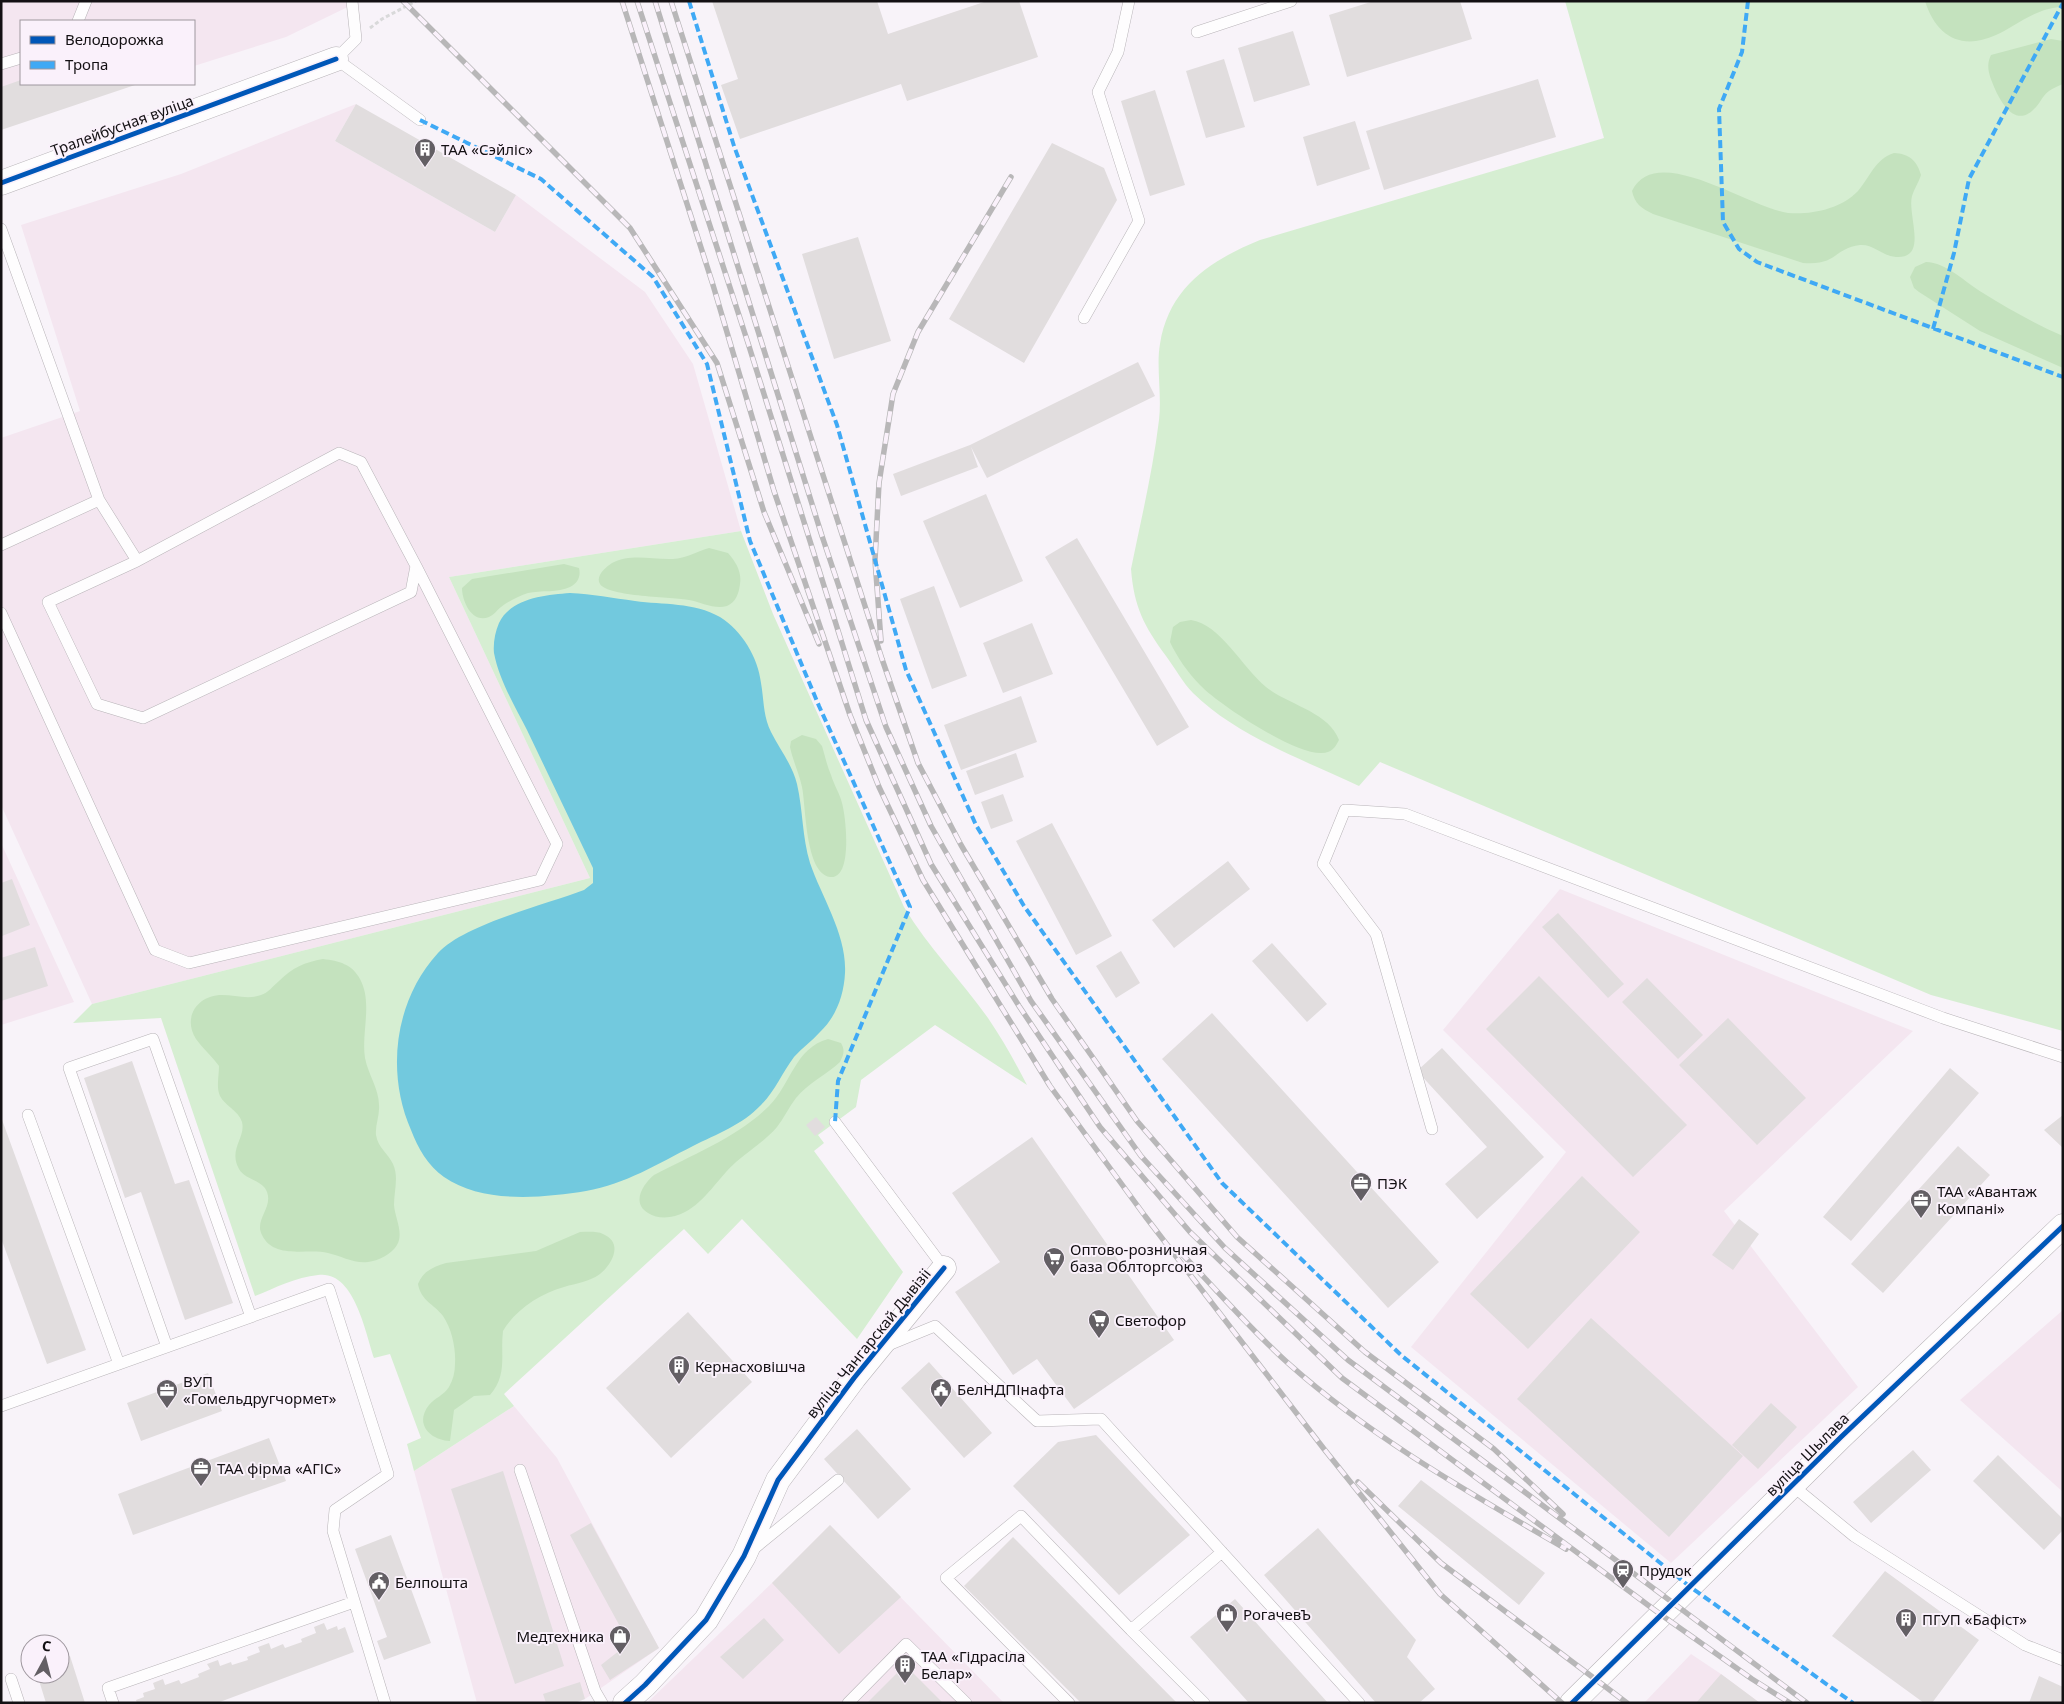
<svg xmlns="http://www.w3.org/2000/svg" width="2064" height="1704" font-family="'Noto Sans',sans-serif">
<rect width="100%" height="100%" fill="#f8f3f9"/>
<path fill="#f4e6f0" d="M1 1H360L286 37 194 66V21H21V84H137L1 126Z
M356 104 335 141 495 232 516 195 645 292 693 364 741 531 449 577 590 878 92 1004 1 805V438L80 411 21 225 181 174Z
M1 843 74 1002 1 1025Z
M1560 889 1913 1031 1724 1211 1858 1387 1671 1563 1411 1347 1566 1152 1443 1030Z
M2063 1310V1492L1960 1400Z
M514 1406 557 1458 659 1648 585 1699 574 1703H477L414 1471Z
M830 1525 1004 1703H647L772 1583Z
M1691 1654 1721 1674 1760 1703H1644Z"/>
<path fill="#d6eed2" d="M1565 1H2063V1031L1931 995 1380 762 1359 786C1304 760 1238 737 1193 693 1183 683 1175 668 1166 656 1144 626 1134 607 1131 569 1141 520 1153 470 1159 420 1162 395 1156 366 1160 344 1169 287 1211 260 1260 240L1604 138Z
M741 531 773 614 904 907C928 947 961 980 988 1018 1003 1040 1015 1062 1027 1085L935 1025 861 1080 856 1107 818 1135 824 1143 814 1151 903 1272 857 1339 742 1219 708 1254 684 1229 504 1394 514 1406 414 1471 407 1444 421 1438 390 1354 374 1358C365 1331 354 1270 318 1275 296 1277 275 1288 255 1296L161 1018 73 1023 92 1004 590 878 449 577Z"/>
<path fill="#c4e2be" d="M1925 1H2063V6C2054 8 2045 9 2037 13 2022 19 2010 29 1996 35 1961 51 1936 36 1925 1Z
M2051 39 2063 41V84C2058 86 2053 88 2049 91 2042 96 2040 104 2034 109 2016 128 2001 103 1995 89 1990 77 1985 67 1991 55Z
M1894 153C1909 154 1917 160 1921 175 1919 182 1914 189 1912 196 1907 215 1929 259 1896 257 1882 256 1874 244 1860 245 1834 248 1837 266 1803 263L1653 214C1641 208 1635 204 1632 191 1656 141 1749 208 1788 213 1811 215 1841 209 1858 191 1870 177 1875 159 1894 153Z
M1926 262C1946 262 1966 283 1983 293 2009 309 2035 324 2063 336V368L1980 331 1919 292 1914 288 1910 277 1915 267Z
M709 548 728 553C736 562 742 572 740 584 739 593 736 602 727 606 715 610 701 602 689 600 674 597 608 597 600 584 595 576 606 567 612 563 632 553 652 560 673 559 686 558 696 552 709 548Z
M564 564 579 568C581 576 578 583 570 587 558 593 541 590 528 593 519 596 509 601 501 607 497 610 494 615 489 617 472 624 462 601 462 588L472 579Z
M1191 620C1220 624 1242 667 1266 687 1289 705 1329 712 1339 740 1335 748 1331 753 1322 753 1296 755 1219 705 1200 685 1188 673 1177 657 1170 642L1173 627 1180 622Z
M802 735 816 739 822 746C825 756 827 766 831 775 834 785 840 794 842 803 846 817 853 880 830 877 805 873 806 806 802 787 799 773 793 761 790 747L791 741Z
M323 959C339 961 352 964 360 979 373 1003 361 1033 365 1058 368 1074 379 1089 379 1105 380 1115 375 1125 376 1135 378 1148 388 1153 393 1164 399 1177 394 1191 394 1205 395 1218 404 1233 397 1245 392 1254 378 1261 368 1262 355 1264 341 1256 328 1253 308 1248 274 1260 262 1235 254 1220 273 1208 267 1192 263 1180 245 1180 239 1169 228 1149 246 1138 242 1122 238 1110 225 1106 220 1096 216 1087 219 1076 219 1066 212 1056 203 1049 196 1039 182 1017 198 995 222 995 235 995 248 1000 261 995 268 993 273 986 279 981 292 968 305 962 323 959Z
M828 1039 841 1043C845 1050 844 1054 840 1062 826 1075 808 1083 796 1098 789 1107 784 1118 777 1127 765 1141 750 1150 736 1162 719 1177 705 1202 685 1212 674 1218 659 1220 648 1213 631 1203 643 1184 654 1175 692 1155 738 1137 769 1106 791 1084 795 1048 828 1039Z
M580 1232C587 1232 597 1231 603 1234 624 1243 612 1264 600 1274 589 1282 577 1283 564 1287 540 1294 516 1309 503 1331 500 1355 508 1374 490 1395L474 1396 454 1410 450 1441C430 1440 414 1424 429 1405 435 1398 444 1395 449 1387 453 1380 455 1372 455 1364 456 1349 452 1329 443 1316 434 1304 421 1301 418 1284 423 1271 433 1267 446 1263L536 1251Z"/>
<path fill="#72c9de" d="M570 593C592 594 613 598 635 601 663 605 694 602 720 617 742 631 758 657 761 683 764 700 763 716 771 732 780 750 792 764 797 784 803 810 802 837 810 863 822 898 847 935 845 973 844 995 836 1017 820 1032 812 1041 802 1048 794 1057 782 1073 775 1091 761 1105 742 1125 717 1134 693 1146 657 1164 626 1184 586 1191 542 1198 483 1204 444 1177 428 1166 418 1148 411 1130 386 1073 394 1001 438 953 465 924 545 905 584 890L593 883V868C571 822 549 776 527 730 515 706 499 680 494 653 493 644 495 632 499 623 511 598 545 595 570 593Z"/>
<path fill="#e1ddde" d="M712 1H877L888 34 987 1H1019L1038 57 907 101 901 84 740 139 721 85 738 79Z
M1374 1H1460L1472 39 1347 77 1329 15Z
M1293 31 1310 85 1254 102 1238 48Z
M1224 59 1245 127 1206 138 1186 71Z
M1538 79 1556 137 1384 190 1366 131Z
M21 80V84H138L1 130V87Z
M1155 90 1185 185 1150 196 1121 101Z
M356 104 516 195 495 232 335 141Z
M1355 121 1370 169 1317 186 1303 137Z
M1052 143 1104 168 1117 200 1024 363 949 319Z
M858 237 891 341 834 359 802 254Z
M1138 362 1155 396 987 478 971 447 978 467 901 496 893 474 970 445Z
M986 494 1023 581 960 608 923 521Z
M1077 538 1189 727 1157 746 1045 557Z
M934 586 967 676 932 689 900 599Z
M1032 623 1053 674 1003 693 983 643Z
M1021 696 1037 742 961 770 944 725Z
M1016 753 1024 777 975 795 966 771Z
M1003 794 1013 821 991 829 981 802Z
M1052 823 1112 936 1076 955 1016 841Z
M1228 861 1250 889 1174 948 1152 920Z
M12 879 30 925 2 936 1 883Z
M1558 913 1624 984 1608 998 1542 927Z
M1272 943 1327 1004 1307 1022 1252 961Z
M35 947 48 986 1 1001V958Z
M1121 951 1140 983 1116 998 1096 966Z
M1539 976 1687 1125 1633 1177 1486 1029Z
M1647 978 1703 1035 1678 1059 1622 1002Z
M1212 1013 1439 1262 1388 1308 1162 1059Z
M1728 1018 1806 1098 1757 1145 1679 1065Z
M1442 1048 1544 1157 1477 1219 1445 1184 1487 1147 1417 1071Z
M132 1061 175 1184 189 1180 233 1303 185 1320 141 1192 125 1198 84 1078Z
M1950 1068 1979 1093 1851 1241 1823 1217Z
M2063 1115V1148L2044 1130Z
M1 1117 86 1350 47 1364 1 1238Z
M816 1117 825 1127 815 1136 806 1125Z
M1032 1137 1174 1340 1074 1409 1037 1359 1013 1375 955 1292 1000 1262 952 1193Z
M1958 1146 1990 1175 1883 1293 1851 1264Z
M1582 1176 1640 1232 1528 1349 1470 1294Z
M1739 1219 1759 1234 1733 1270 1712 1255Z
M688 1312 752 1382 671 1458 606 1388Z
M1591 1318 1743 1456 1669 1537 1517 1399Z
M929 1362 992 1433 964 1458 901 1388Z
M208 1373 222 1411 141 1441 127 1403Z
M1771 1403 1797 1427 1758 1469 1732 1445Z
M857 1429 911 1489 878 1519 824 1459Z
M1096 1435 1190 1535 1119 1595 1013 1486 1058 1442Z
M269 1438 286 1481 133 1535 118 1494Z
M1913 1450 1931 1470 1871 1523 1853 1502Z
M1998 1455 2063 1519V1530L2044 1550 1973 1481Z
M503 1471 564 1666 515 1684 451 1489Z
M1421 1480 1545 1573 1519 1605 1398 1506Z
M591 1523 659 1648 610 1680 601 1665 629 1643 570 1535Z
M830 1525 901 1597 839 1654 772 1583Z
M1318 1528 1416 1640 1407 1657 1435 1689 1419 1703H1376L1264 1575Z
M391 1535 431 1643 384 1660 377 1641 387 1637 355 1549Z
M1013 1537 1177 1703H1081L964 1586Z
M1885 1571 1979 1640 1932 1703H1924L1832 1636Z
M1235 1599 1328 1703H1249L1190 1637Z
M764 1618 784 1640 743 1679 720 1657Z
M324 1623 327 1630 337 1626 338 1630 345 1627 354 1652 217 1703H137L136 1700 144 1697 143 1693 155 1689 153 1683 163 1679 165 1685 179 1680 181 1684 199 1677 198 1674 210 1669 207 1664 218 1660 220 1666 231 1662 232 1665 248 1660 247 1657 260 1652 258 1647 269 1643 271 1649 283 1644 285 1648 302 1642 301 1639 316 1633 314 1627Z
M70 1656 85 1703H46L37 1674H60V1659Z
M905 1665 943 1703H867Z
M1721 1674 1760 1703H1696Z
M2039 1676 2063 1687V1703H2029Z
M580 1682 585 1699 574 1703H546L543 1694Z"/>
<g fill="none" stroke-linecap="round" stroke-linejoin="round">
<g stroke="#b8b4b8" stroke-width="12">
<path id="lane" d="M352 1 356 39 336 59 420 120
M78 21 86 1
M1197 32 1291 1
M1 64 21 58
M1 229 99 500 136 559
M1084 318 1139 221 1098 92 1118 52 1129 1
M339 453 361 462 416 566 411 592 143 718 97 704 48 602 137 561Z
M1 545 99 500
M1 613 155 950 189 963 540 880 557 844 416 566
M28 1115 119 1364
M835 1122 944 1268
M1432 1129 1376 934 1323 864 1345 810 1405 814 1943 1018 2063 1057
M886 1346 935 1326 1037 1421 1101 1419 1359 1703
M167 1347 69 1068 153 1039 251 1317
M1 1406 329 1289 388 1474 335 1510 333 1531 385 1703
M520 1470 595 1691 602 1703
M1793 1486 1854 1536 2025 1645 2063 1660
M751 1551 838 1480
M11 1679 19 1703
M113 1703 108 1688 354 1602
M848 1703 906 1644 966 1703
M1069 1703 946 1578 1021 1516 1131 1630
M1204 1703 1131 1630 1222 1552"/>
</g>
<g stroke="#b8b4b8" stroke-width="25">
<path id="street" d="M1 183 336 59
M625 1703 645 1685 706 1620 744 1556 778 1480 854 1378 944 1268
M1572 1703 1841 1437 2063 1226"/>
</g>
<path stroke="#d9d9da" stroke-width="3" stroke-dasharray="4 2.5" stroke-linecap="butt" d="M370 28 382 19 416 1"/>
<use href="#lane" stroke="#fefdfe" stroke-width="11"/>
<use href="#street" stroke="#fefdfe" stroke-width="24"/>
<g stroke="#b8b7b8" stroke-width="5.5">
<path id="rail" d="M403 1 630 228 717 363 764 512 819 644
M622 1 713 285 774 491 850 715 879 787 923 880 1050 1086 1145 1216 1324 1449 1440 1594 1562 1703
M637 1 748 343 866 720 931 864 1019 1006 1100 1127 1190 1232 1342 1378 1660 1614 1752 1679 1790 1703
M655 1 822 536 886 727 931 826 1031 1001 1141 1156 1225 1248 1348 1360 1807 1703
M671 1 882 659 918 763 961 845 1052 999 1137 1121 1237 1237 1365 1352 1494 1449 1563 1514
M881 641 875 560 879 483 893 394 918 332 1011 177
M1180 1252C1216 1289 1250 1329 1289 1364 1372 1438 1470 1493 1566 1549
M1358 1482 1441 1563 1627 1703"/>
</g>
<use href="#rail" stroke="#faf1fb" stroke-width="4" stroke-dasharray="11" stroke-linecap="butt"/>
<path stroke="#3fa9f5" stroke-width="4" stroke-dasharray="8 4" stroke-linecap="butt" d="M689 1 734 146 837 425 906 670 976 825 1024 906 1222 1183 1402 1356 1689 1586 1853 1703
M1748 1 1742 52 1719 109 1723 222 1739 249 1757 262 2063 377
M420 120 541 179 653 277 707 364 750 541 819 706 910 907 838 1081 835 1122
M1933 329 1954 253 1969 179 2063 3"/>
<g stroke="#faf1fb" stroke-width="8">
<path id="cycleway" d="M1 183 336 59
M625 1703 645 1685 706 1620 744 1556 778 1480 854 1378 944 1268
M1572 1703 1841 1437 2063 1226"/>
</g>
<use href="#cycleway" stroke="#0057b8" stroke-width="5"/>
</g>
<defs>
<g id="building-pin" transform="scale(1.125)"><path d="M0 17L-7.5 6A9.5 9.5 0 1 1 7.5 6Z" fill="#635f64" stroke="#faf1fb"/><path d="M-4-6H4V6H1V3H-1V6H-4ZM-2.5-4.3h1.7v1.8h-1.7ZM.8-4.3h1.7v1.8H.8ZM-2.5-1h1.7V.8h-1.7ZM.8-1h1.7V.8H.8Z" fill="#fff"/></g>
<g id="office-pin" transform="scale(1.125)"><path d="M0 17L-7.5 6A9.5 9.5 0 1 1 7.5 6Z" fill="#635f64" stroke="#faf1fb"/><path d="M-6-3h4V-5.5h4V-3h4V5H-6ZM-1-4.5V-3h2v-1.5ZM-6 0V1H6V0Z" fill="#fff"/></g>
<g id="supermarket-pin" transform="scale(1.125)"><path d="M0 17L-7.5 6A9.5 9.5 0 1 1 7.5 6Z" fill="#635f64" stroke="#faf1fb"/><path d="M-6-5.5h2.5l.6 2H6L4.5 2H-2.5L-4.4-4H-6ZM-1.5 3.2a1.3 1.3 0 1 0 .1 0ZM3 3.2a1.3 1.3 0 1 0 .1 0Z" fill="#fff"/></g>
<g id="civic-pin" transform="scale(1.125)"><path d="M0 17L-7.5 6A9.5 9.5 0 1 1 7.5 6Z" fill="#635f64" stroke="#faf1fb"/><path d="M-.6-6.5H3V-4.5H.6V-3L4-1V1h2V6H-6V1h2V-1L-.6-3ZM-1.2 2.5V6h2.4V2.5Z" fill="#fff"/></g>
<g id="station-pin" transform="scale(1.125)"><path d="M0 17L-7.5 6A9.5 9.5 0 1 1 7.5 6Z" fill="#635f64" stroke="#faf1fb"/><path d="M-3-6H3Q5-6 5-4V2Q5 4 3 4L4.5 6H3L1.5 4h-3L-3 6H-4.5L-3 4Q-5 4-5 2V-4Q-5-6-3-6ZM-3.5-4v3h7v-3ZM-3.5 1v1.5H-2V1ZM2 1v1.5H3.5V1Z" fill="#fff"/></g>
<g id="shop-pin" transform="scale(1.125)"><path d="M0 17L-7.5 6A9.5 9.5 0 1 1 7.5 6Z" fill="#635f64" stroke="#faf1fb"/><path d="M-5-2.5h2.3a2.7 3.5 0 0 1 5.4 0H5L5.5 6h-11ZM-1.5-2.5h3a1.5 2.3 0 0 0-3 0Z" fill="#fff"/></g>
</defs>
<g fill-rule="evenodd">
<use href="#building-pin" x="425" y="149"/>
<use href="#office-pin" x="1361" y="1183"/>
<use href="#office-pin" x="1921" y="1200"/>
<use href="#supermarket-pin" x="1054" y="1258"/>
<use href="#supermarket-pin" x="1099" y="1320"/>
<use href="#building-pin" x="679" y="1366"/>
<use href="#civic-pin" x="941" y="1389"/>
<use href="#office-pin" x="167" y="1390"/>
<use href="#office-pin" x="201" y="1468"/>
<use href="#station-pin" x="1623" y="1570"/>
<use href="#civic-pin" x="379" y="1582"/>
<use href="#shop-pin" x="1227" y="1614"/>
<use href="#building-pin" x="1906" y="1619"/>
<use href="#shop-pin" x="620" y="1636"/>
<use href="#building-pin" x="905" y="1665"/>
</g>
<g text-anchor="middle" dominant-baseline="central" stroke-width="4" stroke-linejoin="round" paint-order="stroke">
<g font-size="15" fill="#131013" stroke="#faf1fb">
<text transform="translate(122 125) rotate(-20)">Тралейбусная вуліца</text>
<text transform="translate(868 1343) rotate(-51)">вуліца Чангарскай Дывізіі</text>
<text transform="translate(1807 1454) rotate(-45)">вуліца Шылава</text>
</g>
<g font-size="15" fill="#131013" stroke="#faf1fb" text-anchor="start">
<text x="441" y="149">ТАА «Сэйліс»</text>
<text x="1377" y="1183">ПЭК</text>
<text x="1937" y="1191">ТАА «Авантаж<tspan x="1937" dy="17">Компані»</tspan></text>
<text x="1070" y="1249">Оптово-розничная<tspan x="1070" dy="17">база Облторгсоюз</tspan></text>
<text x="1115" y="1320">Светофор</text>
<text x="695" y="1366">Кернасховішча</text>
<text x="183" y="1381">ВУП<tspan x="183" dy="17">«Гомельдругчормет»</tspan></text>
<text x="957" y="1389">БелНДПІнафта</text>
<text x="217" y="1468">ТАА фірма «АГІС»</text>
<text x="1639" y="1570">Прудок</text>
<text x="395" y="1582">Белпошта</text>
<text x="1243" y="1614">РогачевЪ</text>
<text x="1922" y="1619">ПГУП «Бафіст»</text>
<text x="604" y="1636" text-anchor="end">Медтехника</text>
<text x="921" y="1656">ТАА «Гідрасіла<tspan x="921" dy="17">Белар»</tspan></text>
</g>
</g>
<rect width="2064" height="1704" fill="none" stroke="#131013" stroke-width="5"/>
<rect x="20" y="20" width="175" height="65" fill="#faf1fb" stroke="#9e979e"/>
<rect x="30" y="36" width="25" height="8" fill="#0057b8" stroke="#9e979e"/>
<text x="65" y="45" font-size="15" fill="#131013">Велодорожка</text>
<rect x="30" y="61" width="25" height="8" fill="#3fa9f5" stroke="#9e979e"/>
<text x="65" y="70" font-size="15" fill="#131013">Тропа</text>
<g transform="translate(45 1659) rotate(7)"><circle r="24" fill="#faf1fb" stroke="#9e979e"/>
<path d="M0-4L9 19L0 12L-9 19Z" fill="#635f64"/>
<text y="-8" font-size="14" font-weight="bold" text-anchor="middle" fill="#131013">С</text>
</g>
</svg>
